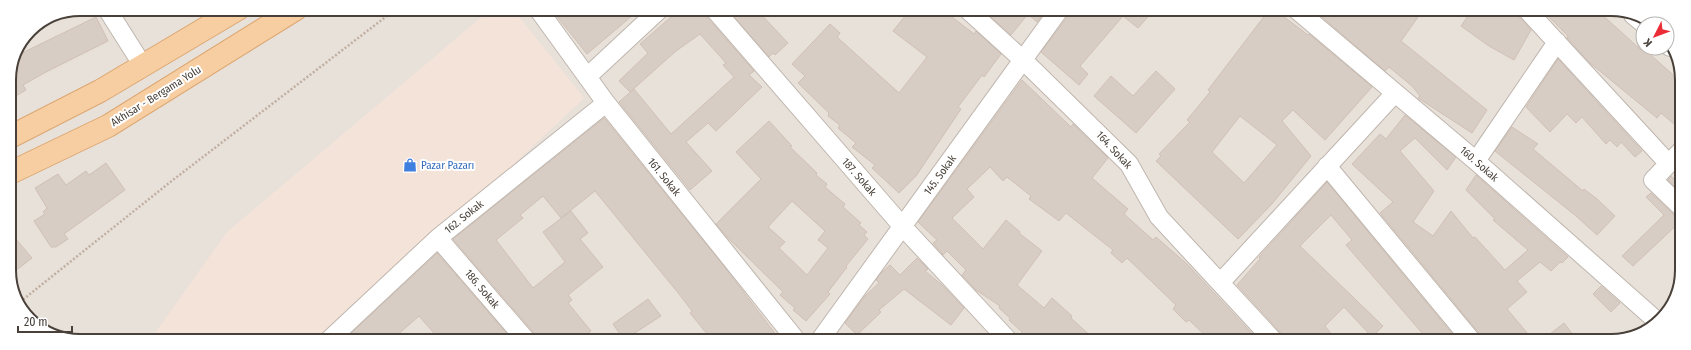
<svg xmlns="http://www.w3.org/2000/svg" width="1691" height="350" font-family="'Fira Sans Condensed',sans-serif">
<rect width="100%" height="100%" fill="#f4f0eb"/>
<path fill="#e8e1da" d="M80 9 1625 10 1651 24H1643V48H1667V40L1681 66V284L1658 324 1616 341 66 340 30 320 10 284 9 75 30 30 53 14Z"/>
<path fill="#f4e3d9" d="M491 9H513L584 98 328 340H150L227 232Z"/>
<path fill="#d8cdc4" stroke="#d0c0b5" fill-rule="evenodd" d="M551 9H640L587 54Z
M679 10H705L707 17 754 71 749 75 762 87 716 131 708 123 686 142 712 171 690 190 619 102 634 89 671 134 734 77 723 65 726 63 700 34 676 51 630 92 619 81 648 53 640 44Z
M728 10H757L788 43 775 55 773 53 769 57Z
M910 10H943L974 34 976 31 1001 54 984 77 982 75 958 107 961 109 916 176 899 193 872 168 875 165 852 147 856 143 838 128 840 125 828 116 829 113 798 83 805 76 792 64 830 24 840 33 837 37 899 93 927 57 893 31Z
M991 10H1046L1037 22 1028 14 1011 35 988 14Z
M1069 10H1154L1138 28 1123 16 1080 66 1088 74 1079 85 1041 52 1068 16Z
M1269 10H1275L1308 35 1309 34 1372 87 1325 140 1293 110 1282 121 1311 156 1271 205 1238 239 1156 161 1161 156 1159 154 1190 122 1187 120 1210 92 1208 90ZM1240 116 1277 145 1244 183 1212 152Z
M1327 10H1423L1401 41 1487 110 1472 133 1418 98 1420 96 1412 86 1389 67 1385 71 1322 17Z
M1472 10H1517L1519 17 1531 30 1514 60 1489 46 1461 26Z
M1542 10H1597L1641 50 1643 48 1681 82V130L1661 113 1657 118 1590 63 1567 38 1568 36Z
M96 17 108 41 46 72 23 85 26 90 9 100V75L18 55Z
M1558 59 1642 151 1635 157 1621 142 1617 147 1610 140 1606 144 1582 117 1576 123 1567 114 1550 132 1526 107Z
M1156 71 1175 89 1136 133 1094 96 1111 76 1133 96Z
M1022 80 1071 127 1073 124 1078 129 1108 158 1092 178 1128 209 1124 214 1153 240 1156 237 1187 264 1259 341H1211L1189 320 1186 322 1173 309 1176 305 1127 258 1122 263 1111 253 1113 250 1066 213 1059 221 1029 199 1031 196 1007 177 1003 181 990 167 967 189 974 197 952 218 983 249 1006 220 1020 232 1019 233 1042 251 1017 285 1044 308 1052 298 1072 316 1071 318 1095 340H1018V337L1022 332 1009 320 1010 318 999 308 1000 306 976 290 962 275 966 270 947 251 943 255 933 243 937 240 918 222Z
M1405 115 1456 157 1447 170 1415 138 1400 151 1434 191 1413 222 1433 236 1451 211 1473 238 1475 237 1505 270 1528 250 1493 220 1495 219 1466 190 1476 175 1568 257 1562 263 1560 262 1551 271 1540 262 1517 281 1527 292 1507 309 1534 341H1482L1480 334 1380 213 1393 202 1352 164 1380 134 1386 139Z
M604 118 723 265 780 340H712L690 313 692 311 679 294 595 191 561 218 543 196 520 215 523 218 496 240 533 288 565 262 543 232 571 211 588 233 580 239 603 267 568 295 572 300 568 303 591 331 580 340H537L534 333 453 239Z
M769 121 792 146 790 147 817 173 816 175 827 184 825 187 845 204 843 207 861 223 859 225 867 232 864 235 868 239 846 266 847 267 828 292 830 294 806 321 793 310 795 308 780 295 783 292 728 238 716 224 761 179 736 152ZM792 201 825 231 818 240 828 248 807 275 779 248 785 242 768 227Z
M1512 127 1538 144 1533 149 1583 191 1584 189 1597 199 1615 216 1597 235 1576 216 1495 151Z
M106 163 125 190 64 234 68 239 56 247H51L34 221 45 214 43 212 47 208 35 188 58 174 66 185 86 171 89 175Z
M1671 176 1681 186V192L1668 180Z
M1327 182 1458 341H1429L1346 245 1352 240 1331 215 1300 246 1383 326 1372 337 1344 307 1325 326 1337 341H1284L1282 334 1237 285 1260 259 1259 257Z
M1651 193 1674 215 1681 217V221L1633 266 1622 256 1664 215 1646 197Z
M10 232 32 258 10 275Z
M437 253 509 336 504 340H440L419 316 394 338 389 334 383 340H344Z
M917 258 928 269 925 271 942 285 964 308 951 325 904 289 879 310 881 312 857 335 845 323 865 296 879 283 876 280 881 273 890 265 900 275Z
M1601 286 1620 303 1611 312 1593 294Z
M648 299 661 316 624 340 613 324Z
M1564 323 1578 341H1541Z"/>
<g fill="none" stroke-linecap="round" stroke-linejoin="round">
<g stroke="#bfb6ae" stroke-width="20">
<path id="street" d="M107 9 143 66
M538 9 606 103 796 340
M715 10 903 227 1008 340
M968 10 1023 60 1129 164 1159 217 1274 341
M1297 10 1476 161 1658 322
M1527 10 1668 163
M1633 15 1644 24
M1667 44 1670 47
M587 77 660 9
M1681 151 1653 180 1681 207
M1476 161 1557 42
M1327 166 1472 341
M438 238 526 340
M1220 283 1395 93
M329 340 438 238 606 103
M820 340 1059 10"/>
</g>
<g stroke="#dca772" stroke-width="24">
<path id="primary" d="M10 137 100 91 238 9
M10 173 108 126 296 9"/>
</g>
<path stroke="#c0afa1" stroke-width="2.5" stroke-dasharray="2 2" stroke-linecap="butt" d="M20 302 169 183 396 9"/>
<use href="#street" stroke="#fff" stroke-width="18"/>
<use href="#primary" stroke="#f7cea2" stroke-width="22"/>
</g>
<defs>
<g id="shop-bare" transform="scale(1.08)"><path d="M-5-2.5h2.3a2.7 3.5 0 0 1 5.4 0H5L5.5 6h-11ZM-1.5-2.5h3a1.5 2.3 0 0 0-3 0Z" fill="#3f7fe0" stroke="#fff" stroke-width="2.5" paint-order="stroke"/></g>
</defs>
<g fill-rule="evenodd">
<use href="#shop-bare" x="410" y="165"/>
</g>
<g text-anchor="middle" dominant-baseline="central" stroke-width="4" stroke-linejoin="round" paint-order="stroke">
<g font-size="11" fill="#484039" stroke="#fff">
<text transform="translate(156 96) rotate(-32)">Akhisar - Bergama Yolu</text>
<text transform="translate(1114 150) rotate(47)">164. Sokak</text>
<text transform="translate(1479 164) rotate(41)">160. Sokak</text>
<text transform="translate(940 175) rotate(-54)">145. Sokak</text>
<text transform="translate(664 177) rotate(51)">161. Sokak</text>
<text transform="translate(859 177) rotate(49)">187. Sokak</text>
<text transform="translate(464 217) rotate(-39)">162. Sokak</text>
<text transform="translate(482 289) rotate(50)">186. Sokak</text>
</g>
<g font-size="11" fill="#366cbe" stroke="#fff" text-anchor="start">
<text x="421" y="165">Pazar Pazarı</text>
</g>
</g>
<path d="M0 0H1691V350H0ZM80 16H1611A64 64 0 0 1 1675 80V270A64 64 0 0 1 1611 334H80A64 64 0 0 1 16 270V80A64 64 0 0 1 80 16Z" fill="#fff" fill-rule="evenodd"/>
<path fill="none" stroke="#484039" stroke-width="2" d="M80 16H1611A64 64 0 0 1 1675 80V270A64 64 0 0 1 1611 334H80A64 64 0 0 1 16 270V80A64 64 0 0 1 80 16Z"/>
<g transform="translate(1655 36) rotate(228)"><circle r="19" fill="#ffffff" stroke="#b6b3b0"/>
<path d="M0-3L7 15L0 10L-7 15Z" fill="#ea2d36"/>
<text y="-6" font-size="11" font-weight="bold" text-anchor="middle" fill="#484039">K</text>
</g>
<path d="M18 326v6h54v-6" fill="none" stroke="#484039" stroke-width="2"/>
<text x="24" y="326" font-size="12" fill="#484039" stroke="#ffffff" stroke-width="3" paint-order="stroke">20 m</text>
</svg>
